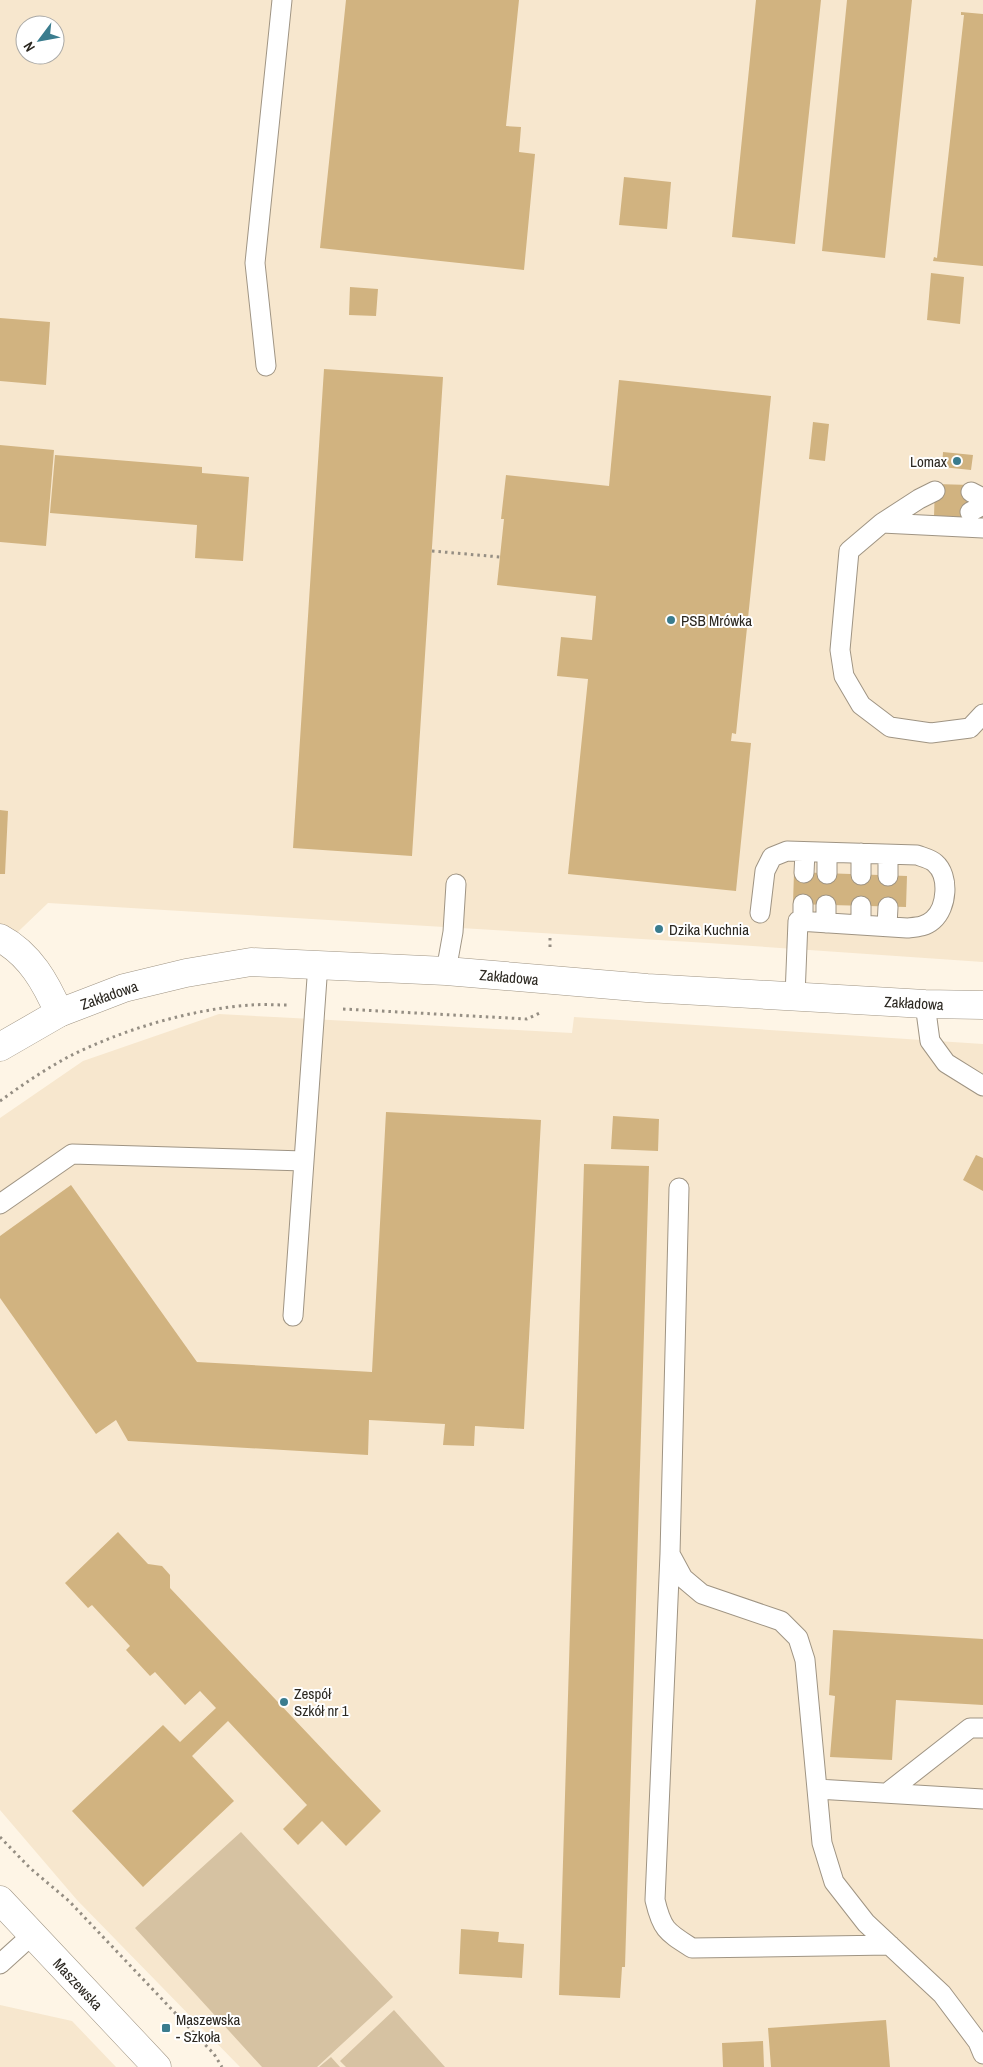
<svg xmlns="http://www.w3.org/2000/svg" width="983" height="2067" font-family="'Archivo Narrow',sans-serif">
<rect width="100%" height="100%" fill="#fef5e6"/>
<path fill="#f7e7ce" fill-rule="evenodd" d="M0 0H983V962L708 943 48 903 0 949ZM25 25H55V55H25Z
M219 1014 572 1033 574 1017 983 1044V2067H240L77 1900 0 1810V1118L83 1061Z
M0 2005 72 2021 116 2067H0Z"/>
<path fill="#d6c2a2" d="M241 1832 393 1997 317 2067H262L135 1928Z
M394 2010 445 2067H346L340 2061Z
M331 2057 340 2067H319Z"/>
<path fill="#d1b380" d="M346 0H519L506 126 521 127 519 152 535 154 524 270 320 248Z
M756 0H821L795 244 732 237Z
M847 0H912L885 258 822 251Z
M961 12 983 14V266L933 261 934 257 937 258 964 15H961Z
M624 177 671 182 667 229 619 225Z
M931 273 964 277 960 324 927 320Z
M350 287 378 289 376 316 349 315Z
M0 318 50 322 46 385 0 381Z
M324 369 443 377 412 856 293 848Z
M619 380 771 396 736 734 732 733 731 741 751 743 736 891 568 874 588 679 557 676 561 637 592 640 596 596 497 585 504 519H501L506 475 609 486Z
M813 422 829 424 825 461 809 459Z
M0 445 54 450 46 546 0 542Z
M943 452 973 455 971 470 942 467Z
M55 455 202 467V473L249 477 243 561 195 558 197 525 50 513Z
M935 484 971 485 970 518 934 517Z
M0 810 8 811 5 874H0Z
M794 872 907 876 906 907 793 904Z
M386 1112 541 1120 524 1429 475 1426 474 1446 443 1445 445 1424 369 1420 368 1455 128 1441 116 1420 96 1434 0 1298V1236L71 1185 197 1362 372 1372Z
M613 1116 659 1119 658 1151 611 1149Z
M976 1155 983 1158V1191L963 1180Z
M584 1164 649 1166 625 1967H622L620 1998 559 1995Z
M118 1532 148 1564 162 1566 170 1575V1588L381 1811 346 1846 322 1821 298 1845 283 1829 307 1805 228 1721 192 1756 234 1801 143 1887 72 1811 163 1725 180 1742 216 1708 200 1691 185 1705 155 1672 150 1676 126 1650 130 1646 92 1605 88 1608 65 1583Z
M833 1630 983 1639V1705L896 1700 892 1760 830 1757 835 1696 829 1695Z
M461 1929 499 1932 498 1942 524 1944 522 1978 459 1974Z
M886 2020 890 2067H771L768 2028Z
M763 2041 764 2067H723L722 2043Z"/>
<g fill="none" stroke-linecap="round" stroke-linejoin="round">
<g stroke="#9f9483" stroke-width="21">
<path id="lane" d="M266 366 255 263 282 0
M971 492 983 498
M970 512 983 505
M882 523 919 499 935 491
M983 528 882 523 849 551 840 650 844 676 861 705 890 727 931 733 970 728 983 714
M804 873 805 852
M827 874V853
M861 875V853
M888 876V855
M760 913 765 871 772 857 787 851 917 855C922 857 931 859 935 863 950 876 947 908 933 920 925 927 917 927 907 928L798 921 795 996
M803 922V904
M826 923V905
M861 925V906
M887 926 888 907
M446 971 453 932 456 884
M925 1004 930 1041 946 1063 983 1086
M679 1188 670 1554 683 1578 702 1594 781 1621 798 1638 805 1660 822 1843 834 1882 866 1923 942 1994 978 2042 983 2054
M0 1204 72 1154 304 1161
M293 1316 318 964
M670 1554 655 1900C662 1930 667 1932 692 1948L890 1945
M817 1789 983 1799
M887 1793 970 1728H983
M0 1964 32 1935"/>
</g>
<g stroke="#9f9483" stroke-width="29">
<path id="street" d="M0 938C30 954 46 983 59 1013"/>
</g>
<g stroke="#9f9483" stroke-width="29">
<path id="secondary" d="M0 1047 59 1013 124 988 186 973 251 962 446 971 647 988 925 1004 983 1005
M0 1900 157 2067"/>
</g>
<path stroke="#958e83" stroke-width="3" stroke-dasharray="2.5 4" stroke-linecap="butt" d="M432 551 500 557
M550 947V938
M343 1009 527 1019 542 1012
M0 1101C22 1085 44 1070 68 1057 121 1030 191 1009 251 1005 263 1004 276 1005 289 1005
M0 1837 30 1868 69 1901 214 2054 222 2067"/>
<use href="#lane" stroke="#fff" stroke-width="19"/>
<use href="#street" stroke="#fff" stroke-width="28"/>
<use href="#secondary" stroke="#fff" stroke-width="28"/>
</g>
<g fill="#3a7c8e" stroke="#fff" stroke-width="2">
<circle cx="957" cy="461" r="5"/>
<circle cx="671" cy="620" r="5"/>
<circle cx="659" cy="929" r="5"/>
<circle cx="284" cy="1702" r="5"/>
<rect x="161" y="2023" width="10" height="10" rx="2.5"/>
</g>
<g text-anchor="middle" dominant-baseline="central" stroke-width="4" stroke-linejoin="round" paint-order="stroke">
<g font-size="15" fill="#2b2720" stroke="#fff" text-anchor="start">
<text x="947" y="461" text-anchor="end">Lomax</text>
<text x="681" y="620">PSB Mrówka</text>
<text x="669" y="929">Dzika Kuchnia</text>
<text x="294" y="1693">Zespół<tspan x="294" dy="17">Szkół nr 1</tspan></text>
<text x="176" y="2019">Maszewska<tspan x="176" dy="17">- Szkoła</tspan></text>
</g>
<g font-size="15" fill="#2b2720" stroke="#fff">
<text transform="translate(509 977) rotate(5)">Zakładowa</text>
<text transform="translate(109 995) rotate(-19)">Zakładowa</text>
<text transform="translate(914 1003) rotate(3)">Zakładowa</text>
<text transform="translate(78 1984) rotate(47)">Maszewska</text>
</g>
</g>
<g transform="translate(40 40) rotate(238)"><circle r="24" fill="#ffffff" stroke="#aaa9a6"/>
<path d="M0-4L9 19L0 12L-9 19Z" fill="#3a7c8e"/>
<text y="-8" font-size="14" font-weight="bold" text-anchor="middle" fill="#2b2720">N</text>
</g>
</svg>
